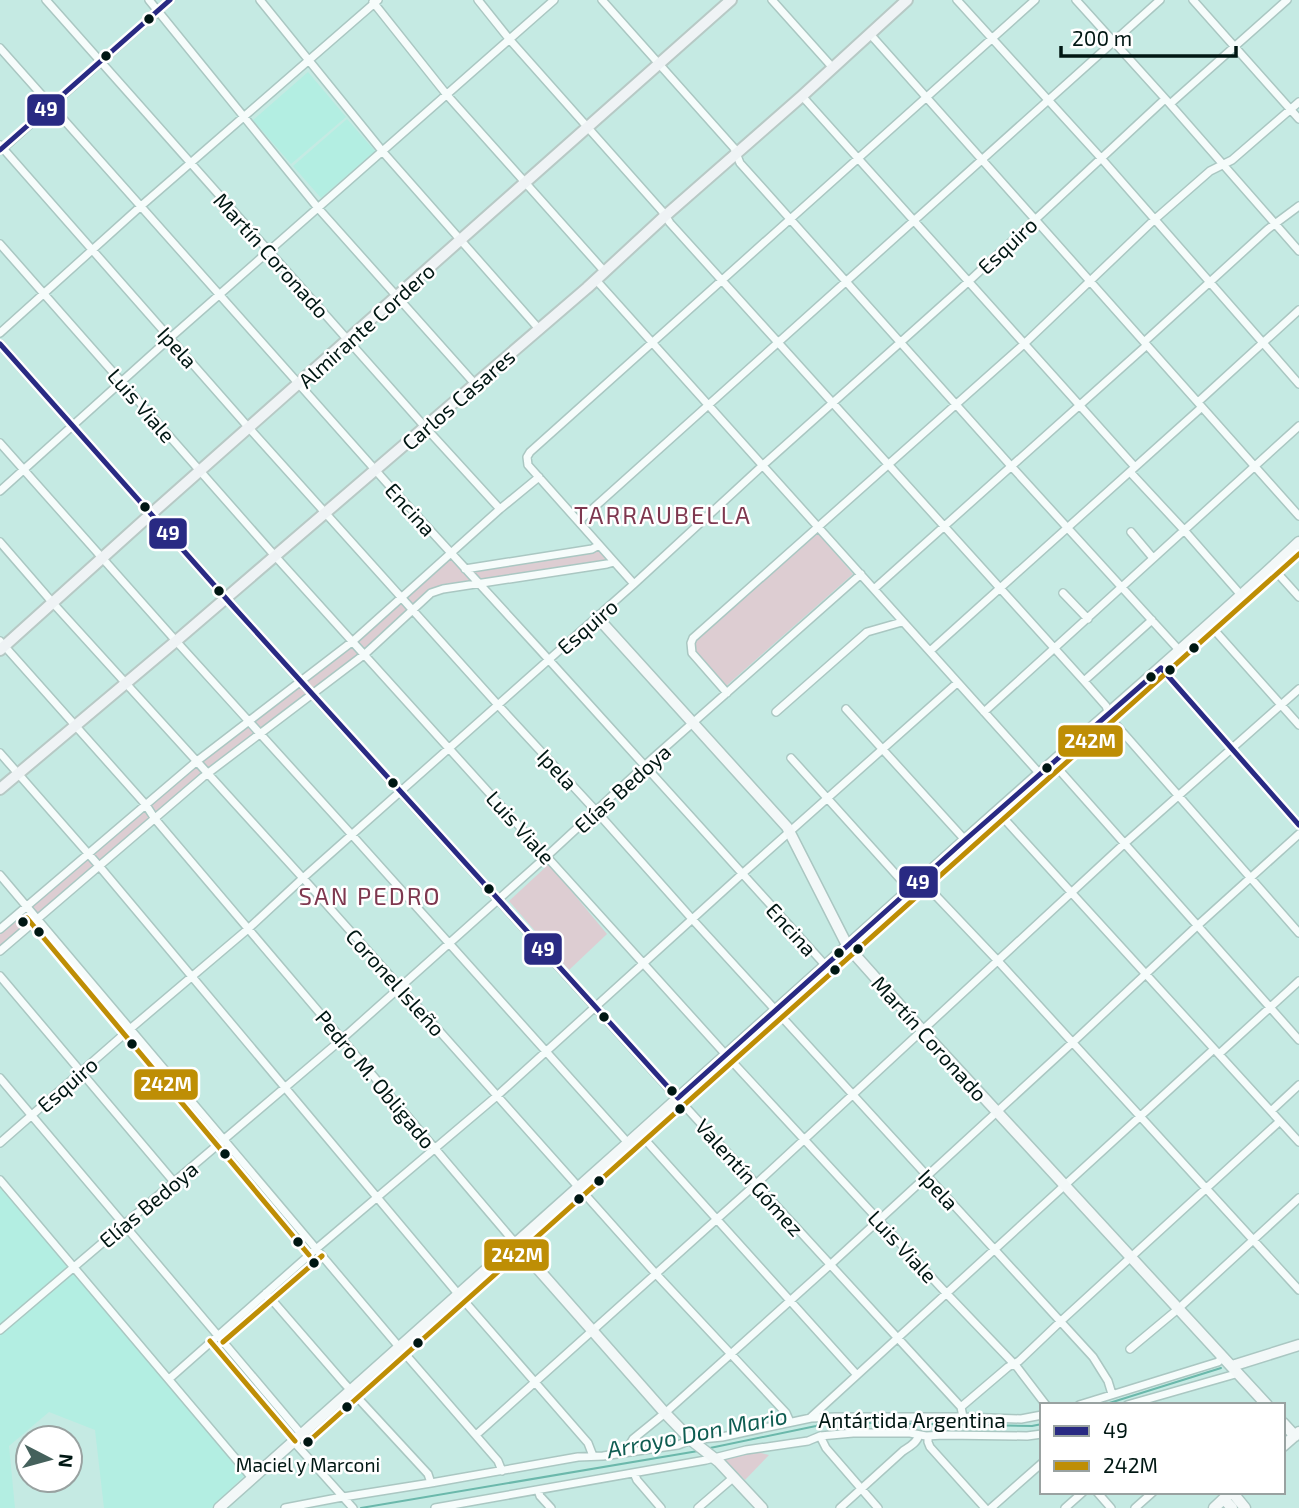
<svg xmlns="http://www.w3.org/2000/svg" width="1299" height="1508" font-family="'Exo 2',sans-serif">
<rect width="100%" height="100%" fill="#c5eae3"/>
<path fill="#b3eee2" d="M308 72 346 117 291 164 253 120Z
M347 119 375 151 321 198 293 166Z
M0 1183 67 1262 68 1266 66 1269 0 1325Z
M78 1268 249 1471 211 1508H104L95 1430 49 1412 9 1446 15 1508H0V1334Z"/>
<path fill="#ddcdd2" d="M818 533 853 574 725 687C714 675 689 655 697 639Z
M599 545 613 559 438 587 429 590 364 651 310 692 37 918 0 946V934L30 906 199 762 251 723 451 555 465 569Z
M549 864 607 934 569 970 509 901Z
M757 1452 769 1455 745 1480 723 1458Z"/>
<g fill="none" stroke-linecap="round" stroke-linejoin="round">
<path stroke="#6bb8ab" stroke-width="2" d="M1103 1405 1221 1368
M710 1448 816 1426 826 1422 1032 1426 1042 1424
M361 1508 698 1451"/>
<g stroke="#aac7c2" stroke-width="10">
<path id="street" d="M46 0 425 427 500 509
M149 0 318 208 475 384
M260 0 383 152 539 329
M478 0 510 40 662 211 670 223 1084 681 1106 706 1111 719 1299 933
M602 0 734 148 740 163 1011 466 1179 650
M772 0 833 68
M957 0 1101 158 1299 384
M1076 0 1170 104 1299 251
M1193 0 1299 119
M373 2 447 95 605 272
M870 34 1299 516
M0 48 386 482 540 650 826 966
M802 96 1135 467
M1170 104 1287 0
M0 145 249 428 498 705 596 811 693 920 1093 1357 1108 1381 1112 1394
M1 150 170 0
M0 244 275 556 727 1056 947 1294 1017 1367 1046 1405
M596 280 1040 774
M0 333 141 206 378 0
M1144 342 1268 229 1299 206
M0 344 231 604 671 1091 961 1407 963 1417
M1198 402 1299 310
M0 443 176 641 352 835 629 1144
M1130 472 1184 530 1241 595
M0 491 170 338 554 0
M579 521 1160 0
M1131 532 1153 558
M0 542 52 602 311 887 656 1274 786 1413 790 1422
M1272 567 1299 597
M465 569 592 549 599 545
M634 584 528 465 527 457 530 452 1035 0
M874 589 1147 345
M1063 593 1088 619
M1209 624 1299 725
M0 641 146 805 155 819 516 1244
M930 651 1202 407
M1161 668 1299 825
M1084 681 1152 620
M727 693 692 653 691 643 693 638 1024 344 1154 220 1210 171 1232 160 1299 102
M846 709 965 840
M776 712 867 632 902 622
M984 712 1299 426
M0 753 100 867 459 1295 588 1443 593 1456
M791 758 910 890
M1053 763 1299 1040
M997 811 1299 1142
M0 875 400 1348 498 1461 502 1471
M921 880 998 961 1299 1290
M0 929 197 761 353 641 500 509 539 477
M0 951 203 777 365 654 431 593 443 589 607 564 614 562
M0 976 174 1182
M1219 1054 1299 981
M0 1078 302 1435
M1271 1111 1299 1085
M640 1134 857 1375
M0 1143 130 1029 248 929 303 878 634 584 762 466 968 282 1165 99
M0 1180 252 1478
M266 1293 344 1383 428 1474 431 1483
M0 1330 342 1039 547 856 653 758 861 574
M1130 1349 1178 1309 1299 1198
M169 1379 316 1249 498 1095 742 874 957 683
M1079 1405 1218 1362 1223 1357
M1127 1405 1239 1373
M961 1407 1008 1367 1019 1361 1061 1321 1280 1121
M810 1418 1214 1049
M476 1435 756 1184 1125 843 1299 689
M820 1436 826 1448 878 1508
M928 1436V1442L930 1447 985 1508
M294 1442 353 1508
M629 1452 630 1444 633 1439 665 1413 830 1265 1072 1043 1197 926 1299 834
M634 1473 637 1480 661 1508
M538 1490 540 1496 551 1508
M1097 1492 1111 1508
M285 1508 337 1498 431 1483 578 1457 603 1456 678 1445 691 1440 722 1437 811 1418 835 1417H963L1021 1419 1042 1415
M435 1508 706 1460 746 1450 808 1441 820 1436 853 1433H910L926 1436 944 1435 1027 1436 1042 1434
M698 1508 734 1477
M840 1508 903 1451C909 1447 917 1443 919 1435
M991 1508 1042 1463
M1065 1508 1083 1492
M1135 1508 1153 1492"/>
</g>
<g stroke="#aac7c2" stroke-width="13">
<path id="secondary" d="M597 617 787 827 848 947 930 1039 1267 1405
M516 1244 665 1413 691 1440 719 1462 762 1508
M1232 1366 1299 1345
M1283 1423 1295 1436
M1283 1446 1299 1432
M1232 1492 1245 1508
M1224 1499 1232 1508
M219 1508C470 1286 718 1062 967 838 1077 739 1191 643 1299 542
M1214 1508 1231 1492"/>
</g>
<g stroke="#b7c9c5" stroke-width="14">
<path id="primary" d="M0 650 151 514 731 0
M0 789 176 641 587 288 665 216 802 96 907 0"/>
</g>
<use href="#street" stroke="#f6fcfb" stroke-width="7"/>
<use href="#secondary" stroke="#f3f8f8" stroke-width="10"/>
<use href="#primary" stroke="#eff3f5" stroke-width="10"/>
<g stroke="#fff" stroke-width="10">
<path id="bus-1" d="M0 150 170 0
M0 344 231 604 678 1098
M1161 668 1299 825
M678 1098 965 840 1161 668"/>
</g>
<g stroke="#fff" stroke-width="10">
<path id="bus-2" d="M23 922 27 918 309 1255
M210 1341 295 1441
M223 1342 322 1256
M308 1442 1299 554"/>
</g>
<use href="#bus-1" stroke="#292a83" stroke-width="5"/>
<use href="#bus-2" stroke="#be8e05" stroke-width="5"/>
</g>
<g fill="#001713" stroke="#fff" stroke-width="2.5">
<circle cx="149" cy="19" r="6"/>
<circle cx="106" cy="56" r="6"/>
<circle cx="145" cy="507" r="6"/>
<circle cx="219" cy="591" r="6"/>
<circle cx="1194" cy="648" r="6"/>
<circle cx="1170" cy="670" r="6"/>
<circle cx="1151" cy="677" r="6"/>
<circle cx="1047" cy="768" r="6"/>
<circle cx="393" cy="783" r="6"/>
<circle cx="489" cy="889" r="6"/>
<circle cx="23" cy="922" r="6"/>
<circle cx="39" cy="932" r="6"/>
<circle cx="858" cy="949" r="6"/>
<circle cx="839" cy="953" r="6"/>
<circle cx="835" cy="970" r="6"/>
<circle cx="604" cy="1017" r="6"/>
<circle cx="132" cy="1044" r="6"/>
<circle cx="672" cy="1091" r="6"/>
<circle cx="680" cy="1109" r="6"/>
<circle cx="225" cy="1154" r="6"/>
<circle cx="599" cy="1181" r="6"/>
<circle cx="579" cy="1199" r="6"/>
<circle cx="298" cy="1242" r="6"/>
<circle cx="314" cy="1263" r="6"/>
<circle cx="418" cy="1343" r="6"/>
<circle cx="347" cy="1407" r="6"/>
<circle cx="308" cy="1442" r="6"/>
</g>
<g text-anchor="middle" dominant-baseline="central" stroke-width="5" stroke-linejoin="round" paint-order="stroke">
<g font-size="19" fill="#001713" stroke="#fff">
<text x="308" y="1464">Maciel y Marconi</text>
</g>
<g font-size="21" fill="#001713" stroke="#fff">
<text transform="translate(1007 245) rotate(-43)">Esquiro</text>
<text transform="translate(272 255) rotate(48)">Martín Coronado</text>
<text transform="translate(366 325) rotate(-42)">Almirante Cordero</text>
<text transform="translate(178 347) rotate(48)">Ipela</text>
<text transform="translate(458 399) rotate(-41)">Carlos Casares</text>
<text transform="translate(142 405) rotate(49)">Luis Viale</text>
<text transform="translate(411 509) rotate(48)">Encina</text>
<text transform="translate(587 626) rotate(-41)">Esquiro</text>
<text transform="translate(558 769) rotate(47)">Ipela</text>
<text transform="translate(622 788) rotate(-42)">Elías Bedoya</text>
<text transform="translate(521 827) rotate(48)">Luis Viale</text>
<text transform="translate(792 929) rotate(48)">Encina</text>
<text transform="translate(396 982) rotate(48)">Coronel Isleño</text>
<text transform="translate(930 1038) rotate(48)">Martín Coronado</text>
<text transform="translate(376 1079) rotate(50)">Pedro M. Obligado</text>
<text transform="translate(67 1084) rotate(-41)">Esquiro</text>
<text transform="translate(750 1177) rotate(48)">Valentín Gómez</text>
<text transform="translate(939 1189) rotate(47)">Ipela</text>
<text transform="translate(148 1204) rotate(-40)">Elías Bedoya</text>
<text transform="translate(903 1246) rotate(47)">Luis Viale</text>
<text x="912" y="1419">Antártida Argentina</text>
</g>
<g font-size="23" font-style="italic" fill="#0f5d52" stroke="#fff">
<text transform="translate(697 1432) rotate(-11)">Arroyo Don Mario</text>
</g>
<g font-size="24" letter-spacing="2" fill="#7e384f" stroke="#fff">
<text x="663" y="514">TARRAUBELLA</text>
<text x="370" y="895">SAN PEDRO</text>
</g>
</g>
<g stroke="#fff" stroke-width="2.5">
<rect x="26" y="93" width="40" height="34" rx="7" fill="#292a83"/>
<rect x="148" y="517" width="40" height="33" rx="7" fill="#292a83"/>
<rect x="1057" y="724" width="67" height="34" rx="7" fill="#be8e05"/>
<rect x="898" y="865" width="41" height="34" rx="7" fill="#292a83"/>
<rect x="523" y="932" width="40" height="34" rx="7" fill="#292a83"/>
<rect x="133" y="1068" width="66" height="33" rx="7" fill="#be8e05"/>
<rect x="483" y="1238" width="67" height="34" rx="7" fill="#be8e05"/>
</g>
<g font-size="19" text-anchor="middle" font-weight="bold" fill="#fff">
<text x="46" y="116">49</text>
<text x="168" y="540">49</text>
<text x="1090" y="748">242M</text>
<text x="918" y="889">49</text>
<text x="543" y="956">49</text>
<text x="166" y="1091">242M</text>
<text x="517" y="1262">242M</text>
</g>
<rect x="1040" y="1403" width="245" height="91" fill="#ffffff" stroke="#99a2a1" stroke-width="2"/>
<rect x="1054" y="1426" width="35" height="10" fill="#292a83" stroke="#99a2a1" stroke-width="2"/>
<text x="1103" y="1438" font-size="21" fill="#001713">49</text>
<rect x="1054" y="1461" width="35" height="10" fill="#be8e05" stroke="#99a2a1" stroke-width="2"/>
<text x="1103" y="1473" font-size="21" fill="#001713">242M</text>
<g transform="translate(49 1459) rotate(96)"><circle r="33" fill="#ffffff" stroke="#99a2a1" stroke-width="2"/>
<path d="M0-5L12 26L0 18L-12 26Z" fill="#45615c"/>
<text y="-10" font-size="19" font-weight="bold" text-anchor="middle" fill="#001713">N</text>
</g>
<path d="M1061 46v10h175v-10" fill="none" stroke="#001713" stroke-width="3.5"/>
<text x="1072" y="46" font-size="21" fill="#001713" stroke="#ffffff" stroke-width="5" paint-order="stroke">200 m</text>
</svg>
